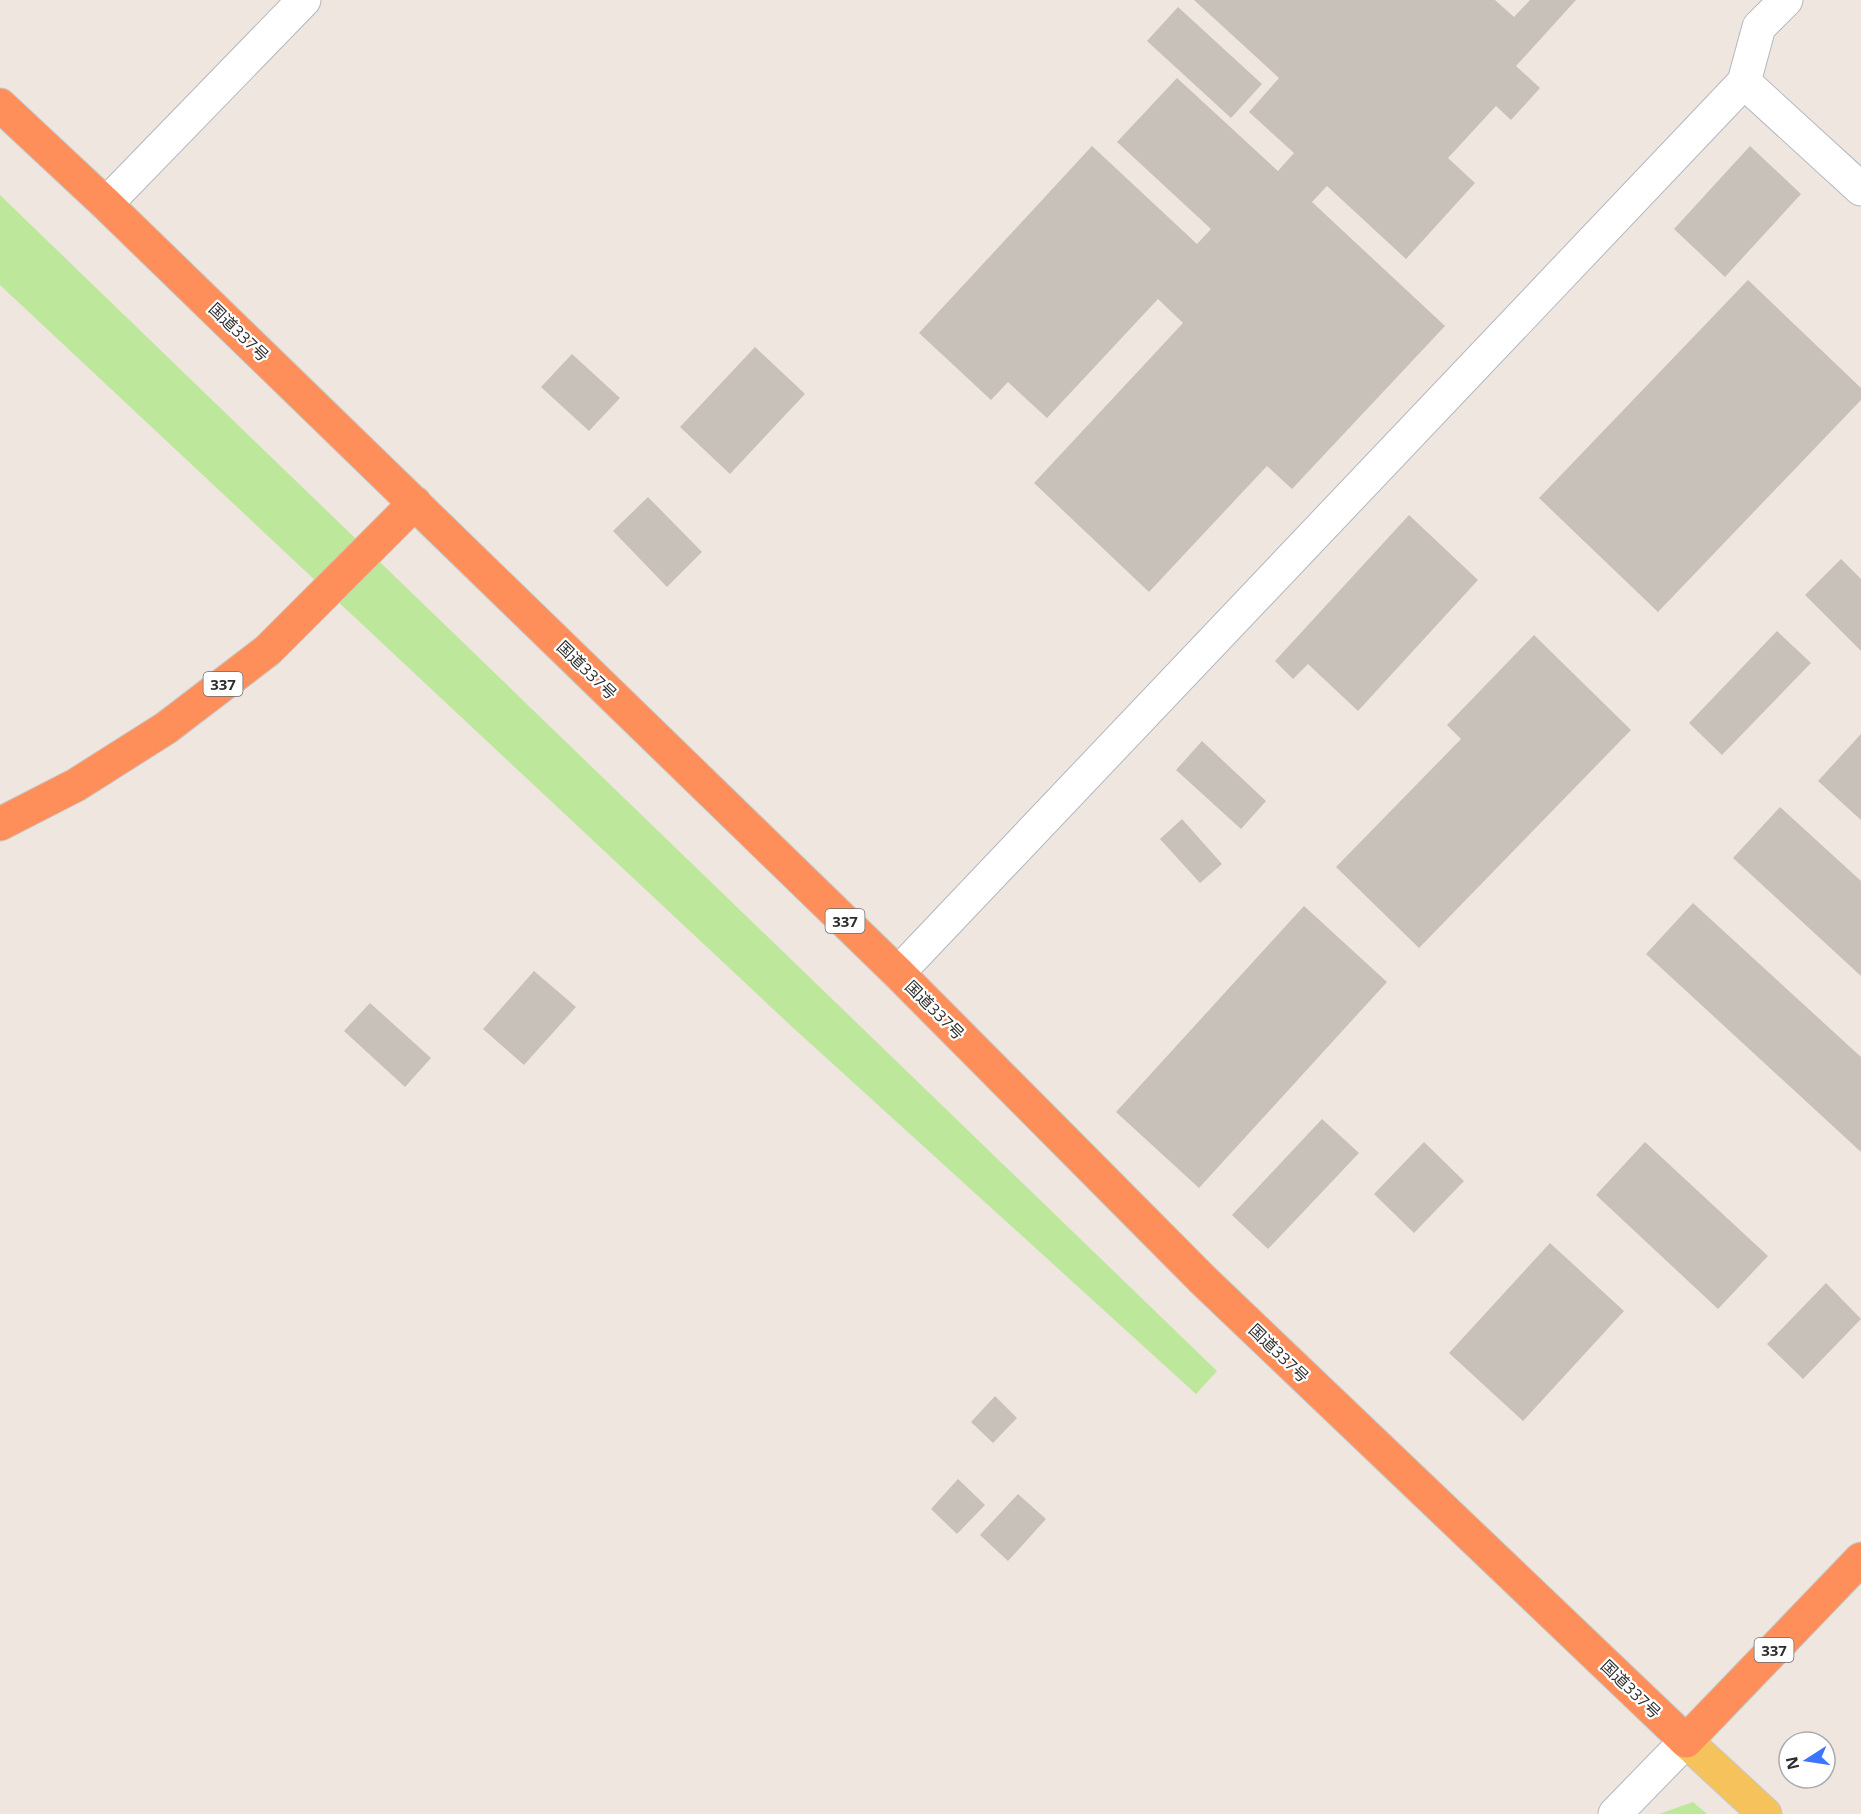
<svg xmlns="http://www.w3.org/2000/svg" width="1861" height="1814" font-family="'Open Sans','Noto Sans JP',sans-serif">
<rect width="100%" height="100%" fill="#efe6df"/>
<path fill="#bde79a" d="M0 195 1217 1371 1196 1394 789 1024 0 285Z
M1693 1802 1707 1814H1659Z"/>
<path fill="#c8c1ba" d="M1194 0H1495L1514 17 1530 0H1576L1516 66 1540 88 1511 120 1496 106 1448 158 1475 183 1406 259 1327 186 1312 202 1445 326 1292 489 1267 466 1149 592 1034 483 1183 323 1158 299 1047 418 1008 382 991 400 919 333 1092 146 1197 244 1211 229 1117 142 1177 78 1278 171 1294 153 1249 112 1279 78Z
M1178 7 1262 84 1231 118 1147 41Z
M1750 146 1801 194 1725 277 1674 229Z
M1748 280 1861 388V400L1658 612 1539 498Z
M755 347 805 394 730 474 680 427Z
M572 354 620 398 589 431 541 387Z
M648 497 702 552 667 587 613 531Z
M1409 515 1478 580 1358 711 1308 664 1293 679 1275 661Z
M1841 559 1861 579V651L1805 595Z
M1777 631 1811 663 1722 755 1689 723Z
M1534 635 1631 730 1419 948 1336 867 1461 739 1447 725Z
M1861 734V820L1818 781Z
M1202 741 1266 801 1241 829 1176 770Z
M1780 807 1861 881V976L1733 858Z
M1182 819 1222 864 1200 883 1160 839Z
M1693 903 1861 1057V1152L1646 954Z
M1304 906 1387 982 1199 1188 1116 1112Z
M534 971 576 1007 524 1065 483 1029Z
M370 1003 431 1058 405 1087 344 1031Z
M1322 1119 1359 1153 1268 1249 1232 1215Z
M1424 1142 1464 1181 1414 1233 1374 1194Z
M1645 1142 1768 1256 1718 1309 1596 1195Z
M1550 1243 1624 1311 1523 1421 1449 1353Z
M1826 1283 1861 1319 1803 1379 1767 1344Z
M995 1396 1017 1418 993 1443 971 1422Z
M958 1479 985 1505 957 1534 931 1509Z
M1018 1494 1046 1519 1008 1561 980 1535Z"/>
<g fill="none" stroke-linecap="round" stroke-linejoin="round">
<g stroke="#b3b7c1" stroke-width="35">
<path id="minor" d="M1744 82 1861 189
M106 204 304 0
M898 973 1744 82 1759 27 1786 0
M1615 1814 1686 1741"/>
</g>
<g stroke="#c8c8c8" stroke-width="35">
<path id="major" d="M1686 1741 1765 1814"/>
</g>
<g stroke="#c8c8c8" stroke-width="35">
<path id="highway" d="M0 105 106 204 898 973 1203 1280 1686 1741 1861 1559
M0 824 76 785 166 728 268 650 415 503"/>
</g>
<use href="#minor" stroke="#fff" stroke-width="33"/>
<use href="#major" stroke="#f6c25c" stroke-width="33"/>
<use href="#highway" stroke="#ff8f5a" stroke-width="33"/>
</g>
<g text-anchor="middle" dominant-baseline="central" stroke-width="4.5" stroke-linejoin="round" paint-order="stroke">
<g fill="#fff" stroke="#6c6c6c" stroke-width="1.5">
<rect x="203.5" y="672" width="39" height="24" rx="4.5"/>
<rect x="825.5" y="909" width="39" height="24" rx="4.5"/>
<rect x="1754.5" y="1638" width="39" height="24" rx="4.5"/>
</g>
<g font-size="15" font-weight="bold" fill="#2d2d2d">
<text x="223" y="684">337</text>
<text x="845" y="921">337</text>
<text x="1774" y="1650">337</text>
</g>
<g font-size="16" fill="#2d2d2d" stroke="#fff">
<text transform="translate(239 332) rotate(44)">国道337号</text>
<text transform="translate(587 670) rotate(44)">国道337号</text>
<text transform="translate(935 1010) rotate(45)">国道337号</text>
<text transform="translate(1279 1353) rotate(44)">国道337号</text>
<text transform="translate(1631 1689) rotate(44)">国道337号</text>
</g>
</g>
<g transform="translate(1807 1760) rotate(258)"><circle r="28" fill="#ffffff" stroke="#ababab" stroke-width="1.5"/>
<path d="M0-4.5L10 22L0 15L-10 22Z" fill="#3c76ff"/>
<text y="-9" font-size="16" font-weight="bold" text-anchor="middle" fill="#2d2d2d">N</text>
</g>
</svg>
